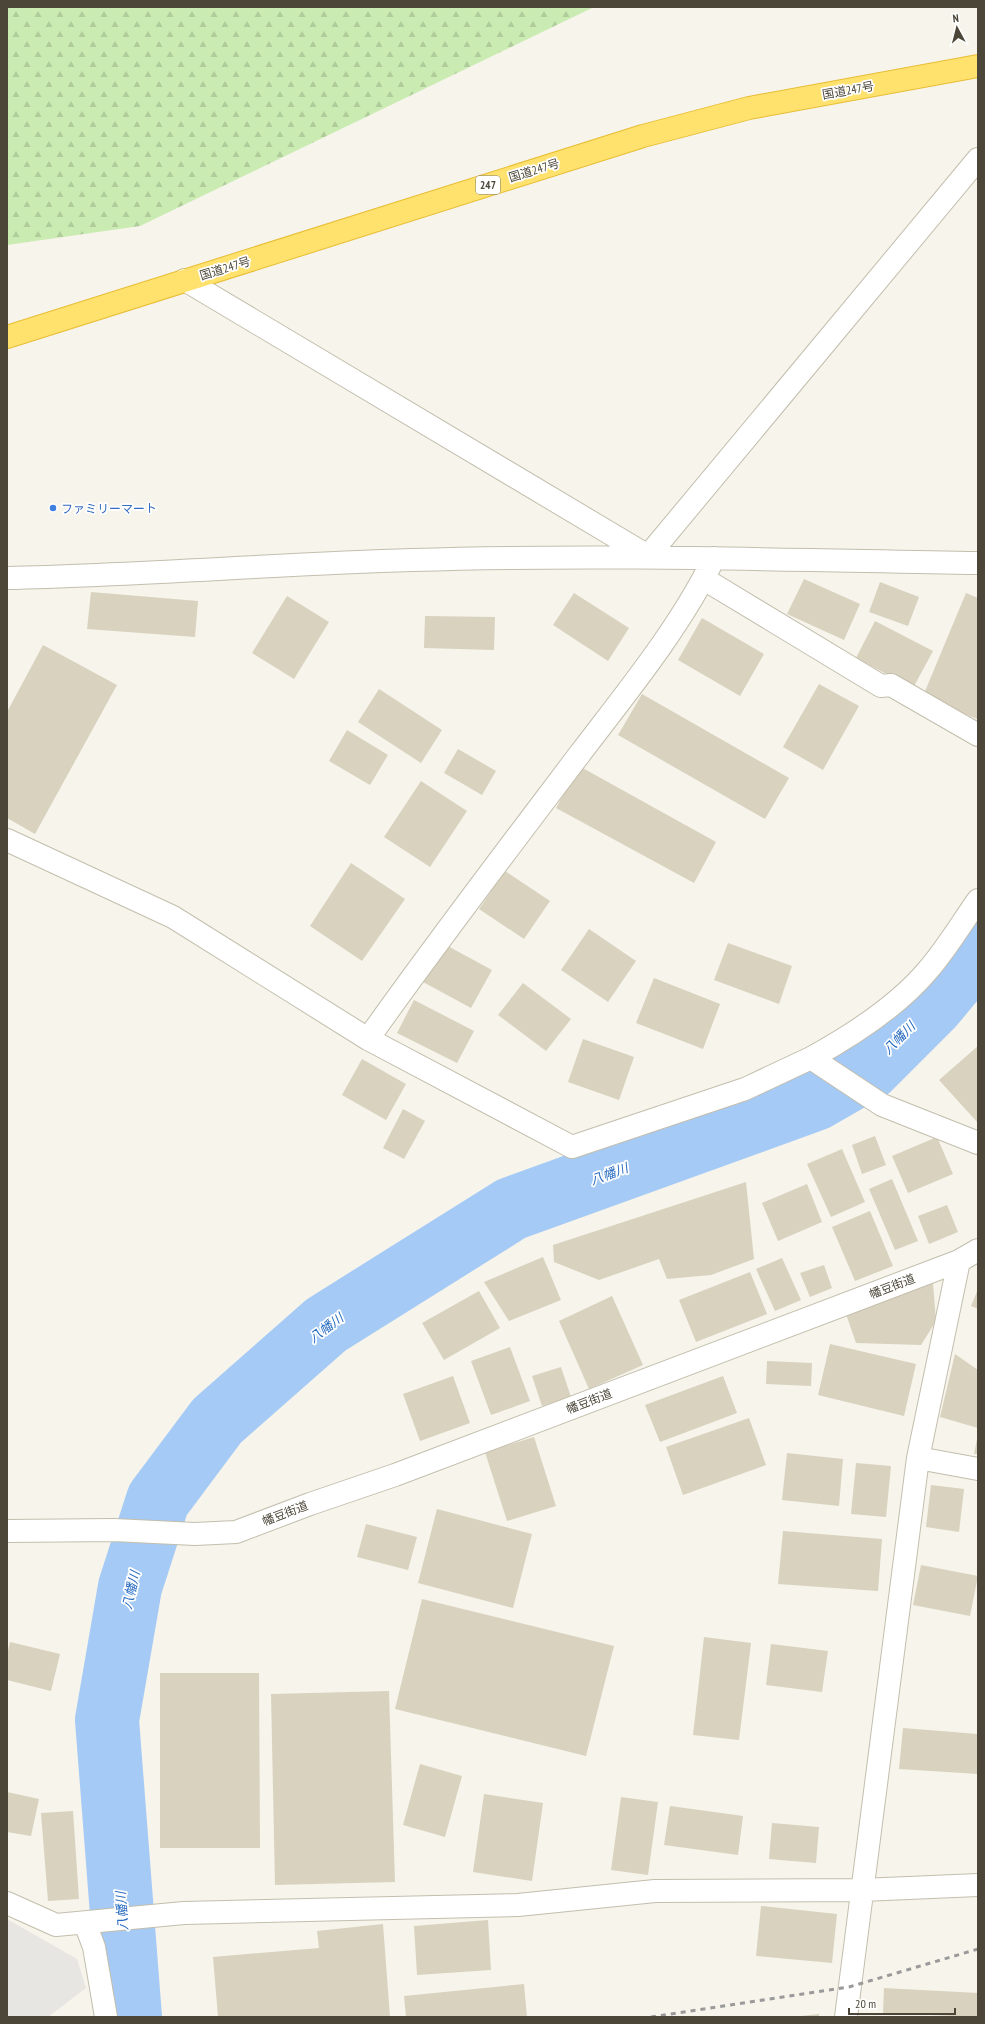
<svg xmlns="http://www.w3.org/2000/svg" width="985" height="2024" font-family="'PT Sans Narrow','Noto Sans JP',sans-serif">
<defs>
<pattern id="forest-firs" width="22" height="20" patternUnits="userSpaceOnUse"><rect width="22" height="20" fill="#caecb2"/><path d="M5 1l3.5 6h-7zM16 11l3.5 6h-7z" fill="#afcc9a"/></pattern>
</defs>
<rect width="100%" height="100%" fill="#f6f4eb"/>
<path fill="url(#forest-firs)" d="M7 7H594L140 226 7 245Z"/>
<path fill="#e8e6e2" d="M7 1919 77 1959 86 1988 48 2017H7Z"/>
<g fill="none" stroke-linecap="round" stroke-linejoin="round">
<path stroke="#a5caf5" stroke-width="64" d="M130 2017 107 1720 130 1587 158 1500 217 1421 326 1325 511 1209 815 1099 869 1068 933 1004 978 950"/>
</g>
<path fill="#d9d2bf" d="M804 579 860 604 844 640 787 614Z
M880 582 919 597 908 626 869 612Z
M91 592 198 601 195 637 87 629Z
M574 593 629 628 608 661 553 625Z
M966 593 978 598 977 719 923 696Z
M287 596 329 622 294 679 252 653Z
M425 616 495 617 494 650 424 648Z
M702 618 764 654 740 696 678 660Z
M875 621 933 651 913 688 856 658Z
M43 645 117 685 35 834 7 818V712Z
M819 684 859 706 823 770 783 747Z
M379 689 442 730 421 763 358 722Z
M642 694 789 778 765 819 618 735Z
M347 730 388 755 370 785 329 761Z
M458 749 496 771 482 795 444 773Z
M579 766 716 842 694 883 556 808Z
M421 781 467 811 430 867 384 837Z
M351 863 405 899 362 961 310 926Z
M505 871 550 901 524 939 479 909Z
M589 929 636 961 608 1002 561 970Z
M728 943 792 966 779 1004 714 980Z
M444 944 492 970 471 1008 423 982Z
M654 978 720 1004 703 1049 636 1023Z
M523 983 571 1019 546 1051 498 1015Z
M414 1000 474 1031 457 1063 397 1033Z
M583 1039 634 1057 619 1100 568 1082Z
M978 1046V1123L939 1080Z
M362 1059 406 1084 386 1120 342 1095Z
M403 1109 425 1121 404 1159 383 1148Z
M875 1136 886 1165 862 1174 852 1145Z
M937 1137 953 1174 908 1193 892 1156Z
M842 1149 865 1202 831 1217 807 1164Z
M892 1179 918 1241 895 1250 869 1189Z
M746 1182 754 1259 711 1275 667 1279 659 1259 599 1280 554 1262 553 1245Z
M807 1184 822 1222 778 1241 762 1203Z
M947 1205 958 1232 929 1244 918 1216Z
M870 1211 893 1266 855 1281 832 1227Z
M543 1257 561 1300 509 1321 484 1282Z
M782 1258 801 1300 775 1311 756 1269Z
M824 1265 832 1288 810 1297 800 1273Z
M750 1272 767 1314 696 1342 679 1300Z
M933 1283 936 1321 921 1345 856 1343 846 1314Z
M978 1289V1309L971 1306Z
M479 1291 500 1328 444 1360 422 1323Z
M612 1296 643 1365 589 1389 559 1321Z
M830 1344 916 1364 904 1416 818 1395Z
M510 1347 530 1401 491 1415 471 1361Z
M955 1354 978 1370V1428L940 1417Z
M767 1361 812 1363 811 1386 766 1384Z
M561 1367 571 1397 542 1406 532 1376Z
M453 1376 470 1423 420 1441 403 1394Z
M723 1376 737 1413 660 1442 645 1405Z
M749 1418 766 1465 683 1495 666 1447Z
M534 1437 556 1506 507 1521 485 1452Z
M977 1439 978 1454H974Z
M787 1453 843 1459 839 1506 782 1500Z
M856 1463 891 1466 886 1517 851 1514Z
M931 1485 964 1489 959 1532 926 1527Z
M437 1509 532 1534 513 1608 418 1583Z
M366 1524 417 1537 408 1570 357 1557Z
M783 1531 882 1539 878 1591 778 1584Z
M921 1565 978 1576 970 1616 913 1605Z
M422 1599 614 1646 586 1756 395 1709Z
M704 1637 751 1643 739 1740 693 1735Z
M10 1642 60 1654 51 1691 7 1680V1655Z
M771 1644 828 1651 822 1692 766 1685Z
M160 1673H259L260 1848H160Z
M389 1691 395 1882 275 1885 271 1694Z
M903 1728 978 1734V1774L899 1769Z
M420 1764 462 1776 445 1837 403 1825Z
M7 1792 39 1799 31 1836 7 1832Z
M484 1794 543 1803 532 1881 473 1872Z
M621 1797 658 1802 648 1875 611 1870Z
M670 1806 743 1816 738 1855 664 1845Z
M73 1811 79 1899 48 1901 41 1813Z
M772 1823 819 1827 816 1863 769 1859Z
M761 1906 837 1914 832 1963 756 1956Z
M488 1920 491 1970 417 1975 414 1926Z
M383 1924 390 2017H218L213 1957 319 1948 317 1931Z
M524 1984 527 2017H406L404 1996Z
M884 1988 978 1993 977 2017 883 2013Z
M819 2014V2017H801V2016Z"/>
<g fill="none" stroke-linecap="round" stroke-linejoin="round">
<g stroke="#c3bead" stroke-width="24">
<path id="minor" d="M185 280 648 556 978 159
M7 578C142 575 277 564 412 560 601 554 789 560 978 563
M704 579 881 686 891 685 978 735
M7 840 173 917 368 1039 572 1147 745 1089 811 1058 882 1105 978 1143
M368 1039C436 943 508 849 579 755 627 692 679 629 714 558
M811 1058C851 1036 898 1006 928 970 947 948 961 924 978 900
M918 1458 978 1469
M7 1531 114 1530 195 1534 236 1532 310 1504 395 1475 959 1261 978 1250
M7 1903 56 1925 184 1913 518 1905 655 1891 862 1890 978 1885
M85 1923 94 1947 106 2017
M846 2017 918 1458 959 1261"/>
</g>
<g stroke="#e8bd34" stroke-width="24">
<path id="highway" d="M7 337 643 136 749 108 978 66"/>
</g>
<use href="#minor" stroke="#fff" stroke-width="22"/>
<use href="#highway" stroke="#ffe16d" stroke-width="22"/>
<path stroke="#9a9a9a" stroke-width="3" stroke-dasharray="5 5" stroke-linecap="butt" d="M651 2017 849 1987 978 1949"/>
</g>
<circle fill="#3f7fe0" stroke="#fff" stroke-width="1.5" cx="53" cy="508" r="4"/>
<g text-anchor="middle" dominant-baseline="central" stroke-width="3.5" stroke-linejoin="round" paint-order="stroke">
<rect fill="#fff" stroke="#817e74" stroke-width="1" x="476" y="176" width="24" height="18" rx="3"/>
<g font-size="11" font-weight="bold" fill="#4b4638">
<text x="488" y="185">247</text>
</g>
<g font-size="12" fill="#4b4638" stroke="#fff">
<text transform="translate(848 90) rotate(-10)">国道247号</text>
<text transform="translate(534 170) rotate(-17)">国道247号</text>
<text transform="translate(225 268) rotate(-17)">国道247号</text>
<text transform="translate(892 1286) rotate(-21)">幡豆街道</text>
<text transform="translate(589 1401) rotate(-21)">幡豆街道</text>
<text transform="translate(285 1513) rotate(-21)">幡豆街道</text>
</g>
<g font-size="12" fill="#366cbe" stroke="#fff" text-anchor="start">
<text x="61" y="508">ファミリーマート</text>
</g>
<g font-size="13" font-style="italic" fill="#286cc0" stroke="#fff">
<text transform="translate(899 1038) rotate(-45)">八幡川</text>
<text transform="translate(609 1174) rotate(-20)">八幡川</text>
<text transform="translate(326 1328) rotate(-37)">八幡川</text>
<text transform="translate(131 1590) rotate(-77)">八幡川</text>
<text transform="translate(122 1911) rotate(-94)">八幡川</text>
</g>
</g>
<rect width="985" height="2024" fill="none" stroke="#4b4638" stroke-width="16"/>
<g transform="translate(957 28) rotate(353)" stroke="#ffffff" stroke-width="3" paint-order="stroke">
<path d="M0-3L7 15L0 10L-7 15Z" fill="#4b4638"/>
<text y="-6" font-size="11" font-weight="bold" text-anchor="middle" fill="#4b4638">N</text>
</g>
<path d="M849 2008v6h106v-6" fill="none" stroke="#4b4638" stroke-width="2"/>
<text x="855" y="2008" font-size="12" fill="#4b4638" stroke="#ffffff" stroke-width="3" paint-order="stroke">20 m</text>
</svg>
